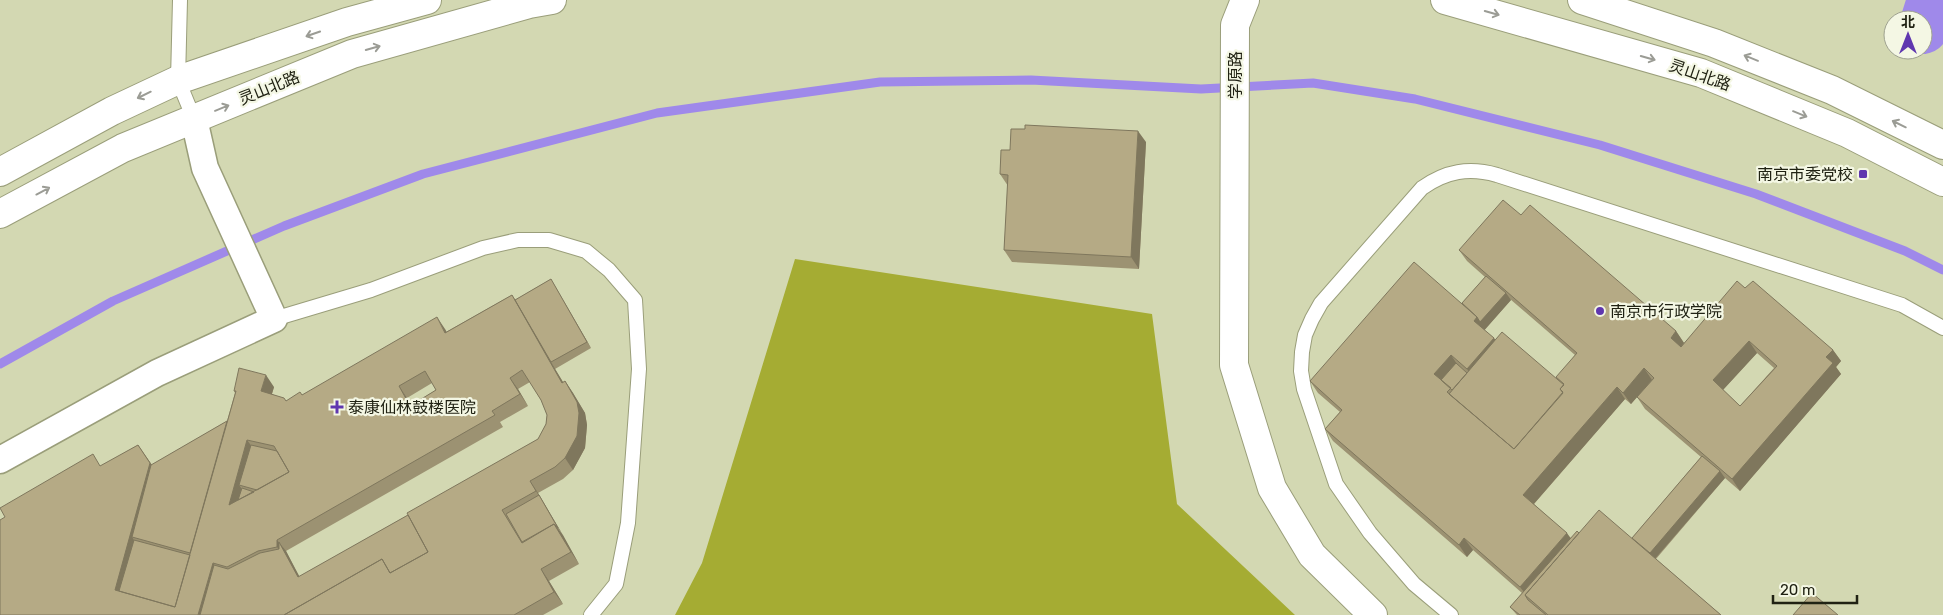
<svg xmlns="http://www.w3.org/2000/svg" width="1943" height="615" font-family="Rubik,'Noto Sans SC',sans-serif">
<rect width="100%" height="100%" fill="#d3d8b2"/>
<path fill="#a5ac33" d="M795 259 1152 314 1177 504 1295 615H675L702 563Z"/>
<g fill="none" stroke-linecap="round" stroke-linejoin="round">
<path stroke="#9f89ea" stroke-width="9" d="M0 364 113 301 284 226 423 174 657 113 880 82 1031 80 1201 89 1313 83 1415 99 1600 145 1756 194 1905 251 1943 270"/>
<path stroke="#9f89ea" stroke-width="50" d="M1923 29 1932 0"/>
<g stroke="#9a9e7a" stroke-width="16">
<path id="service" d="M180 0 178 80 194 119
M274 319 371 290 483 248 518 240H549L586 251 609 270 635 300 639 369 628 523 616 584 591 615
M1451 615 1414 584 1370 533 1336 484 1304 389 1301 371 1302 352 1305 335 1312 319 1321 303 1422 188C1446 171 1469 167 1497 175L1902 305 1943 328"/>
</g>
<g stroke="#9a9e7a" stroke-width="29">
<path id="minor" d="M0 460 157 373 274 319 205 168 194 119"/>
</g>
<g stroke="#9a9e7a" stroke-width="30">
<path id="tertiary" d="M1245 0 1235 25 1234 365 1272 488 1312 555 1373 615"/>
</g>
<g stroke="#9a9e7a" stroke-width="30">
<path id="secondary" d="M1445 0 1701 73 1847 133 1943 182
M1582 0 1714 43 1832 90 1943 145
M0 172 112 111 178 80 347 22 427 0
M0 214 123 148 352 54 529 4 552 0"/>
</g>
<use href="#service" stroke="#fff" stroke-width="14"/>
<use href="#minor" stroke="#fff" stroke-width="26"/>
<use href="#tertiary" stroke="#fff" stroke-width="28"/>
<use href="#secondary" stroke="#fff" stroke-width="28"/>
</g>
<path fill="#9c9272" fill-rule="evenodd" d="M1146 142 1139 269 1012 262 1004 250 1008 186 1000 174 1010 150Z
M1521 215 1676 331 1684 343 1745 288 1833 350 1841 361 1836 367 1841 374 1740 491 1725 478 1656 559 1721 615H1517L1510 607 1522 593 1473 550 1467 557 1333 441 1325 429 1340 412 1318 393 1310 381 1462 303 1485 277 1467 261 1459 250ZM1510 299 1575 355 1557 379 1496 340 1484 330 1511 300ZM1757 353 1774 368 1740 406 1723 390ZM1637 397 1645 409 1701 457 1632 538 1579 533 1571 538 1534 504 1625 399 1631 404Z
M551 279 555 286 591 348 555 369 563 382 565 381 573 393 585 413 587 425 585 448 573 470 563 479 538 493 579 564 549 581 563 604 543 615H0L101 466 138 445 152 465 227 421 235 393 234 391 274 387 272 394 286 401 302 395 445 329 446 332 512 295 515 300ZM530 382 541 400 547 415 546 424 538 439 408 515 299 577 286 551 503 427 500 422 528 406 518 389ZM432 383 436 390 411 405 407 398Z"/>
<path fill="#7f775d" d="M1138 131 1146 142 1139 269 1131 257Z
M551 279 555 286 591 348 587 342Z
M1506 293 1511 300 1482 333 1474 321 1477 317Z
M512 295 520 307 551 362 570 394 562 383Z
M437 317 445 329 453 344 445 333Z
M1676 331 1684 343 1679 349 1671 338Z
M1494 338 1502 350 1475 381 1467 369Z
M1749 341 1757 353 1721 392 1713 380Z
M1833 350 1841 361 1836 367 1841 374 1740 491 1732 479 1826 357Z
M1451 355 1459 367 1443 385 1434 374Z
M1644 368 1652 380 1631 404 1623 393Z
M266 375 274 387 269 403 261 391Z
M510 378 518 389 528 406 520 394Z
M565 381 573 393 585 413 587 425 585 448 573 470 565 458Z
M399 386 407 398 418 417 410 406Z
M1617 387 1625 399 1532 506 1523 495Z
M247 440 256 452 239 485 244 492 239 511 229 505Z
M138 445 158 474 132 537 138 546 124 597 115 590Z
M1720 471 1725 478 1653 561 1649 554Z
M530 481 538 493 563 535 558 528Z
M554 524 563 535 579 564 571 552Z
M1567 533 1575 545 1527 596 1520 587Z
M1464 538 1473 550 1467 557 1459 545Z
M277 540 286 551 305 587 277 547Z
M213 563 221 575 210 615H198Z
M541 569 549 581 563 604 554 592Z"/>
<path fill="#b5aa85" stroke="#7f775d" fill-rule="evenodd" d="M1025 125 1138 131 1131 257 1004 250 1008 175 1000 174 1001 150H1010L1011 129H1025Z
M1503 200 1521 215 1530 205 1676 331 1671 338 1681 347 1737 281 1745 288 1753 281 1833 350 1826 357 1833 363 1732 479 1637 397 1654 378 1644 368 1623 393 1617 387 1523 495 1567 533 1520 587 1464 538 1459 545 1325 429 1342 410 1310 381 1414 262 1477 317 1474 321 1494 338 1467 369 1451 355 1434 374 1451 388 1447 392 1514 449 1563 392 1560 389 1564 384 1556 377 1577 353 1459 250ZM1749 341 1777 366 1740 406 1713 380Z
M1486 276 1506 293 1480 322 1477 317 1462 303Z
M551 279 587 342 551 362 515 300Z
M512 295 562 383 565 381 577 402 579 413 577 436 565 458 555 467 530 481 536 491 502 510 522 543 554 524 571 552 541 569 554 592 514 615H284L382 559 390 573 428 552 407 513 538 439 546 424 547 415 541 400 522 370 510 378 520 394 492 411 495 415 277 540V547L258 551 227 567 213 563 198 615H0V520L5 517 0 508 93 454 100 466 138 445 150 463 115 590 175 607 236 391H234L239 368 266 375 261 391 284 398 286 401 300 392 302 395 437 317 445 333ZM425 371 436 390 410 406 399 386ZM247 440 274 446 289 472 229 505Z
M1502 332 1564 385 1560 389 1563 393 1514 449 1449 394Z
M1456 363 1467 373 1452 390 1441 380Z
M227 421 190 553 132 537 151 465Z
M251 445 277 451 289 472 257 490 239 485Z
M1702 456 1720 471 1650 553 1632 538Z
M242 488 254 492 238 500Z
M539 495 558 528 554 524 522 542 506 514Z
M1599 510 1721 615H1548L1525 595Z
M408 515 428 552 390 573 382 559 284 615H200L214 565 228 569 260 553 279 549V542L298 577Z
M1577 531 1579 533 1525 595 1528 600 1546 615H1520L1510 607Z
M134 540 190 555 175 607 119 591Z
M1812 593 1838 615H1793Z"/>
<defs><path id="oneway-shaft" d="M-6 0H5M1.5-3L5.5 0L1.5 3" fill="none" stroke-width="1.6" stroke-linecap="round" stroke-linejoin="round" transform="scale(1.25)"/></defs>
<g stroke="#9b9c95">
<use href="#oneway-shaft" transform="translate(1492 13) rotate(16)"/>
<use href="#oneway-shaft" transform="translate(313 34) rotate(161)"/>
<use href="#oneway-shaft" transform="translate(373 48) rotate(-16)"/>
<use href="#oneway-shaft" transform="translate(1648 58) rotate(16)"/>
<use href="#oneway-shaft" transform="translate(1751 58) rotate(-158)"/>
<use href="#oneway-shaft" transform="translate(144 95) rotate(154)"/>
<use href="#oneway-shaft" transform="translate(222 108) rotate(-22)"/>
<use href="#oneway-shaft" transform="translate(1800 114) rotate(22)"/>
<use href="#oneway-shaft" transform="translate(1899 124) rotate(-154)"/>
<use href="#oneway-shaft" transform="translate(43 191) rotate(-28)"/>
</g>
<g fill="#5f37af" stroke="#f4f7e4" stroke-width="2">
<rect x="1858" y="169" width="10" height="10" rx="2.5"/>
<circle cx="1600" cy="311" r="5"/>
<path d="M334.5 399.5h5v5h5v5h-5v5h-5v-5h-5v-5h5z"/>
</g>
<g text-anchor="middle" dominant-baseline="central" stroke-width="4.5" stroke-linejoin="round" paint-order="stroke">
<g font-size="16" fill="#202213" stroke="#f4f7e4">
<text transform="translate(1235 75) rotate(-90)">学原路</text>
<text transform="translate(1700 75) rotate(19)">灵山北路</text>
<text transform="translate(269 88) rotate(-22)">灵山北路</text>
</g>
<g font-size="16" fill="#202213" stroke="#f4f7e4" text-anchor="start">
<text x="1853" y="174" text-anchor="end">南京市委党校</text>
<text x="1610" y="311">南京市行政学院</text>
<text x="348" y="407">泰康仙林鼓楼医院</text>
</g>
</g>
<g transform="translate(1908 35)"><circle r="24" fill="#f4f7e4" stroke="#9fa290"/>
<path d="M0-4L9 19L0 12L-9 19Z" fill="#5f37af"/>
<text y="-8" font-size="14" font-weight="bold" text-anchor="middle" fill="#202213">北</text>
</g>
<path d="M1773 595v8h84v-8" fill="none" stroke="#202213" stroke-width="2.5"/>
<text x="1780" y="595" font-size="15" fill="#202213" stroke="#f4f7e4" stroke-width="4" paint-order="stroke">20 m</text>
</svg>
